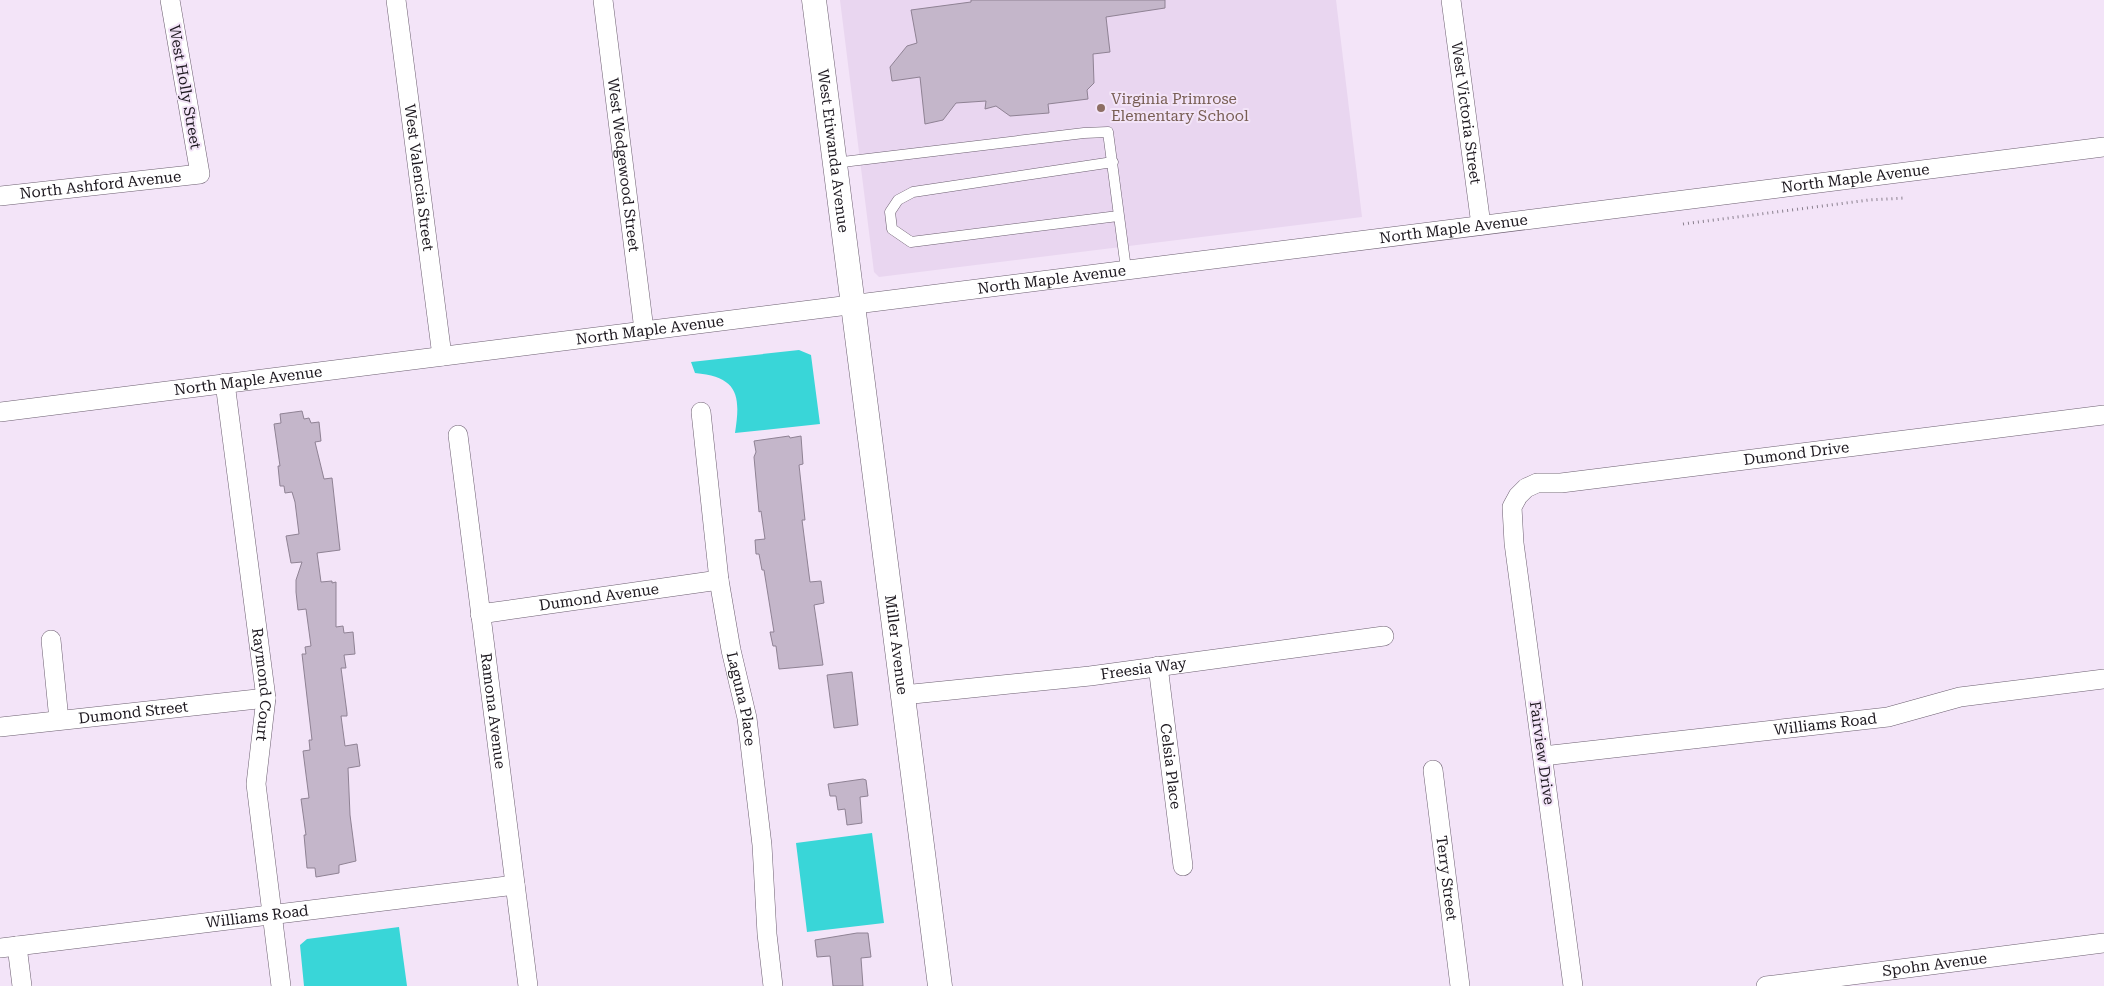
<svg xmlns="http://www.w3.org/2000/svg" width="2104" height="986" font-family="'Roboto Serif',serif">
<rect width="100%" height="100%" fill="#f3e4f8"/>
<path fill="#e9d6f0" d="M840 0H1336L1362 217 879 277 874 272Z"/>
<path fill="#39d6d8" d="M799 350 811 355 820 424 735 433C741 395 738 377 695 373L691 362Z
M872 833 884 923 807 932 796 843Z
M399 927 407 986H304L300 945 307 939Z"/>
<path fill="#c4b6ca" stroke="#8f8294" d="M971 0H1165V8L1106 17 1110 52 1093 54 1094 83 1087 90 1088 99 1048 104 1049 113 1010 116 996 106 985 109 986 101 956 103 943 120 925 124 920 77 892 81 890 67 907 46 917 43 911 10 971 2Z
M302 411 304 419 309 418 311 423 319 422 321 441 315 442 324 479 332 478 340 550 317 553 321 582 332 581V583L336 582V627L343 626 344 633 353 632 355 654 344 655 346 668H341L347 713V716H341L345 746 357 744 360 766 348 768 350 815 356 861 339 865V873L316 877 315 868H307L304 835H306L301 799 309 798 303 751 310 750 309 740H312L302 654H306L305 647 311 646 306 609 298 610 296 592V580L302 562 291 563 286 536 299 534 295 502 292 492 285 493 284 486H280L278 466H280L274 424 281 423 280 414Z
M789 436 790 438 801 436 803 464 799 465 805 520H802L810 582 821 581 824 603 814 605 823 665 779 669 776 646H773L770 632H774L764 570H762L759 554H756L755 540 765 539 761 511 759 512 754 457 756 452 754 441Z
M852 672 858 725 834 728 827 675Z
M863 779 866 780 868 796 860 797 862 823 847 825 845 809 838 810 836 796H830L828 784Z
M857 933H868L871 957 861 958 863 986H833L830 956 817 957 815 940Z"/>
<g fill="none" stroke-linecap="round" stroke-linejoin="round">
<g stroke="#6c5f70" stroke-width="11">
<path id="service" d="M1113 162 913 192 898 200 890 212 892 229 911 242 1118 216
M834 163 1084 133 1108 132 1126 269"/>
</g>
<g stroke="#6c5f70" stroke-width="20">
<g id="minor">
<path id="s1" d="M396 0 442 356"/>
<path id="s2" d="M603 0 644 330"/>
<path id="s3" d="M1451 0 1481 225"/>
<path id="s4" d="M0 196 200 174 170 0"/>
<path id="s5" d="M225 383 266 698 256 784 281 986"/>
<path id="s6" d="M0 412 2104 147"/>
<path id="s7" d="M701 412 719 580 731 650 747 718 762 845 767 934 773 986"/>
<path id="s8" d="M458 435 528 986"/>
<path id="s9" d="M480 614 719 580"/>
<path d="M51 640 59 720"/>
<path id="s10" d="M1158 666 1183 866"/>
<path id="s11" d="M903 695 1090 676 1384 636"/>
<path id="s12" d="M0 727 266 698"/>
<path id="s13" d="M1543 756 1888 717 1960 697 2104 679"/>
<path id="s14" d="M1433 770 1460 986"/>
<path d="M17 946 22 986"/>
<path id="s15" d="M0 948 515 885"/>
<path id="s16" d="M1573 986 1514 543 1512 507 1518 496 1526 488 1537 483H1561L2104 415"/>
<path id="s17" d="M1766 986 2104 943"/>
</g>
</g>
<g stroke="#6c5f70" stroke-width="25">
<g id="tertiary">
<path id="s18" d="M814 0 940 986"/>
</g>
</g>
<path stroke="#8a808e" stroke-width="3" stroke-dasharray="1 4" stroke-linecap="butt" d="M1683 224 1869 200 1904 198"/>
<use href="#service" stroke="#fff" stroke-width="10"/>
<use href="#minor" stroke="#fff" stroke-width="19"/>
<use href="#tertiary" stroke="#fff" stroke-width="24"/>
</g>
<circle fill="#8d6e63" stroke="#f3e4f8" stroke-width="2" cx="1101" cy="108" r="5"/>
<g text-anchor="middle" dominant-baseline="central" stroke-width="4" stroke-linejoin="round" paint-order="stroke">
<g font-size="15" fill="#1d181f" stroke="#f3e4f8">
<text transform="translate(185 87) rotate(80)">West Holly Street</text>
<text stroke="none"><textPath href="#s3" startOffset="114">West Victoria Street</textPath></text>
<text stroke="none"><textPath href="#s18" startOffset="152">West Etiwanda Avenue</textPath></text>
<text stroke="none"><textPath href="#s2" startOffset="166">West Wedgewood Street</textPath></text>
<text stroke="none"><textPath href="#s1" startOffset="179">West Valencia Street</textPath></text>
<text stroke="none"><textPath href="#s6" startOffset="1870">North Maple Avenue</textPath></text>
<text stroke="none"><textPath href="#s4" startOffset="101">North Ashford Avenue</textPath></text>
<text stroke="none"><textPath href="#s6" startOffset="1465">North Maple Avenue</textPath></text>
<text stroke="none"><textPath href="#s6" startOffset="1060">North Maple Avenue</textPath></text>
<text stroke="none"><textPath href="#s6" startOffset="655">North Maple Avenue</textPath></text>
<text stroke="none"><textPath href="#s6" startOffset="250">North Maple Avenue</textPath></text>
<text stroke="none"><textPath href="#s16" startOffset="780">Dumond Drive</textPath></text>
<text stroke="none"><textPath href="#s9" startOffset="120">Dumond Avenue</textPath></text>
<text stroke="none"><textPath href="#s18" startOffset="650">Miller Avenue</textPath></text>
<text stroke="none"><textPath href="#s11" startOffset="242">Freesia Way</textPath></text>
<text stroke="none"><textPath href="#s5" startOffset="304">Raymond Court</textPath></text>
<text stroke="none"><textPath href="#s7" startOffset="290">Laguna Place</textPath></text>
<text stroke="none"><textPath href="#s8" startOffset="278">Ramona Avenue</textPath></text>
<text stroke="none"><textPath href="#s12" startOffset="134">Dumond Street</textPath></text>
<text stroke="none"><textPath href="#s13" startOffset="284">Williams Road</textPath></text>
<text transform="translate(1542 753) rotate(82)">Fairview Drive</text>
<text stroke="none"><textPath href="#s10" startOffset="101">Celsia Place</textPath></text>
<text stroke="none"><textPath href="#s14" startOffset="109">Terry Street</textPath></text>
<text stroke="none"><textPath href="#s15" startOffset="259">Williams Road</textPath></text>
<text stroke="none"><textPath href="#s17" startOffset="170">Spohn Avenue</textPath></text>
</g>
<g font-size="15" fill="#785e54" stroke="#f3e4f8" text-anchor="start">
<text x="1111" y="99">Virginia Primrose<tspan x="1111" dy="17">Elementary School</tspan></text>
</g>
</g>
</svg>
